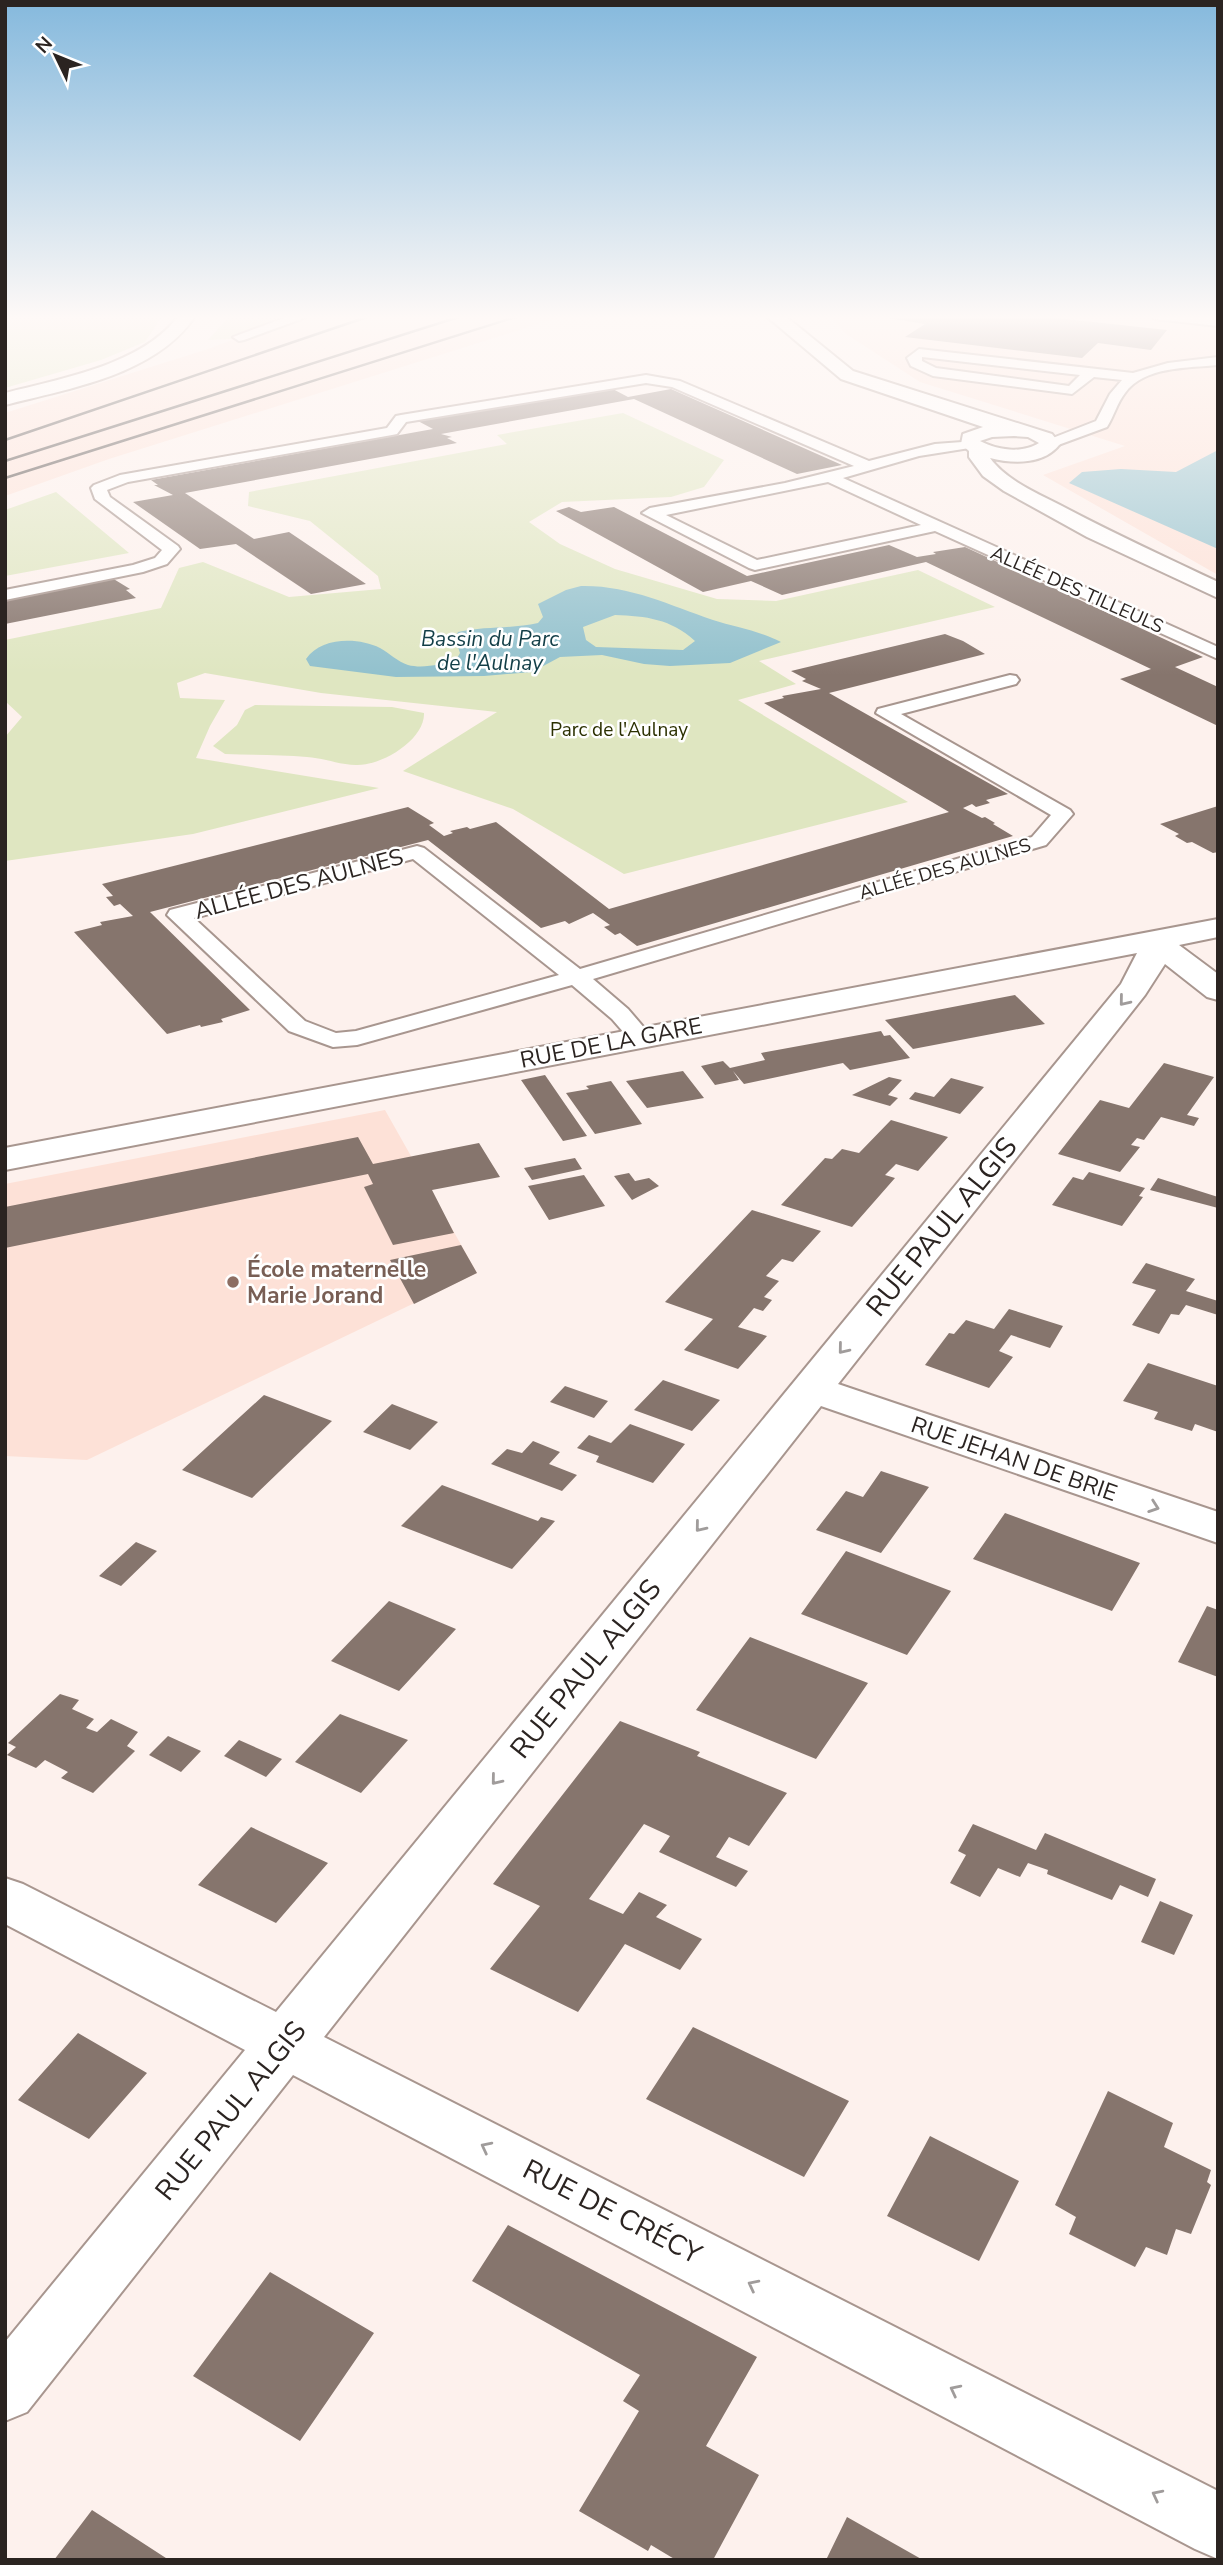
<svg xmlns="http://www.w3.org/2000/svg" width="1223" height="2565" font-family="'Nunito Sans',sans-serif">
<rect width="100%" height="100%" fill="#fdf1ed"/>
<path fill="#fde1d7" d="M299 315H567L109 459 5 496V413L208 349Z
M1218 315V575L1043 475 1125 446 920 382 846 334 830 316Z
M385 1110 477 1273 87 1460 5 1456V1184Z"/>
<path fill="#dfe6c1" d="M5 315H163L145 342 101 360 5 388Z
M224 315H299L231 339 208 340 227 319Z
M623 413 724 460 704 487 671 497 562 502 529 522 560 544 615 569 717 599 776 601 918 570 995 607 759 661 796 684 738 700 908 802 624 874 513 809 403 771 497 712 321 693 205 673 177 683 180 698 225 700 210 726 196 758 379 788 193 834 5 861V737L22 717 5 701V640L161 608 179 568 203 562 289 597 381 589 378 576 310 521 248 506 249 492 507 444 497 435Z
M56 492 129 553 5 576V510Z
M255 705 392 707 424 713C425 740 381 766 356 765 340 765 324 758 307 757 280 755 252 755 225 754L213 746 237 725 245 710Z"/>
<path fill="#92c1cd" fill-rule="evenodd" d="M1218 450V549L1069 483 1082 472 1121 469 1176 472Z
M581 586C629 585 669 605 713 620 735 627 760 631 781 642L730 663 670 666 644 664 602 655 560 657 532 672 484 676 396 677 310 666 306 659C321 637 358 637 380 648 389 653 398 662 408 665 423 669 442 664 456 660L460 653 455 638 458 632C485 626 512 629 538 623L543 617 538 604 566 590ZM615 615C646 616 671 619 695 641L683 650 596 647 586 640 583 627Z"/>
<path fill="#86756d" d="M868 315H1029L1167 330 1151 350 1098 343 1082 358 905 337 925 324Z
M609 387 628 397 671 389 842 465 797 474 634 399 441 434 452 437 447 438 457 443 185 493 254 539 289 532 366 584 311 594 236 544 200 549 133 502 173 495 154 485H158L151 480 433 429 418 421Z
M569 507 581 512 614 507 747 576 889 545 917 557 936 554 933 552 965 547 1203 657 1175 667 1218 687V726L1120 679 1151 669 926 562 782 595 751 581 703 592 556 511Z
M112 578 130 589 126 590 136 598 5 624V599Z
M945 634 963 641 985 654 829 693 1008 794 986 800 990 803 976 807 972 804 963 808 982 818 985 817 995 823 993 824 1013 836 637 946 620 933 615 935 604 927 610 925 593 913 569 924 565 921 541 928 428 840 150 912 250 1010 221 1019 223 1022 201 1027 200 1025 167 1034 74 932 102 925 100 922 133 916 120 904 114 906 106 897 113 896 102 884 408 807 434 823 429 825 444 836 453 833 450 831 467 827 470 829 496 822 609 909 949 812 764 703 784 698 782 696 821 689 802 681 806 679 791 671Z
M1218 806V852L1213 853 1192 842 1187 843 1175 836 1179 834 1160 824Z
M1015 995 1045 1024 913 1049 885 1020Z
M881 1031 884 1036 890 1035 910 1058 850 1070 843 1063 744 1084 733 1071 739 1080 715 1085 701 1066 723 1061 730 1068 765 1060 761 1053Z
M1164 1063 1214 1077 1187 1115 1199 1118 1194 1126 1161 1117 1144 1140 1137 1138 1131 1145 1140 1147 1120 1172 1058 1154 1100 1100 1129 1108Z
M683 1071 704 1098 647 1108 626 1081Z
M545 1075 587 1136 563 1141 521 1080Z
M889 1077 902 1080 888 1095 898 1098 890 1106 852 1095Z
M951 1078 984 1087 960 1114 909 1099 915 1092 934 1097Z
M611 1081 642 1124 595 1134 566 1093 589 1089 586 1086Z
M891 1120 948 1137 918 1171 896 1164 885 1175 895 1178 852 1227 781 1205 825 1158 832 1159 842 1149 859 1153Z
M358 1137 373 1164 479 1143 500 1177 432 1190 454 1233 393 1245 364 1187 373 1184 368 1174 5 1248V1207Z
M575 1158 582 1169 532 1180 524 1168Z
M1089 1172 1145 1188 1139 1196 1143 1197 1122 1226 1052 1205 1073 1177 1083 1180Z
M629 1173 635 1181 649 1178 659 1186 632 1200 614 1176Z
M584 1175 605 1206 549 1220 528 1186Z
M1158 1178 1218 1197V1208L1150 1190Z
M752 1210 821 1231 793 1262 782 1259 766 1276 779 1281 764 1297 772 1300 763 1311 754 1308 738 1327 767 1336 738 1369 684 1350 713 1319 665 1302Z
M461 1245 477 1273 414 1304 390 1260Z
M1146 1263 1195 1279 1186 1291 1218 1301V1315L1186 1305 1179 1315 1171 1314 1159 1334 1132 1325 1156 1290 1132 1283Z
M1009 1309 1063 1326 1050 1348 1011 1335 999 1351 1013 1357 989 1388 925 1365 949 1333 954 1334 966 1320 994 1329Z
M1148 1363 1218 1386V1432L1195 1424 1192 1431 1154 1419 1158 1412 1123 1401Z
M663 1380 720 1400 692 1431 634 1410Z
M565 1386 608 1401 594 1418 550 1402Z
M264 1395 332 1421 252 1498 182 1470Z
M392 1404 438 1422 410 1450 363 1432Z
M630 1424 685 1444 653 1483 596 1462 599 1456 577 1448 589 1435 611 1443Z
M533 1441 560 1452 549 1464 577 1475 562 1491 491 1464 507 1449 522 1453Z
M881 1471 929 1487 881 1553 816 1530 846 1491 863 1497Z
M442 1485 538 1521 541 1517 555 1521 512 1569 401 1526Z
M1005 1513 1140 1563 1112 1611 973 1559Z
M136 1542 157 1551 121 1586 99 1576Z
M846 1551 951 1591 907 1655 801 1614Z
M389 1601 456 1629 399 1691 331 1661Z
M1207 1606 1218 1610V1677L1178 1662Z
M750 1637 868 1683 816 1759 696 1710Z
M60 1694 79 1700 72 1709 94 1719 86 1728 97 1732 111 1719 138 1732 127 1746 135 1751 93 1793 61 1778 68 1772 45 1760 36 1768 7 1755 16 1747 8 1743Z
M340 1714 408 1740 361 1793 295 1762Z
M620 1721 700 1752 697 1756 787 1793 749 1846 729 1837 716 1857 748 1871 736 1887 659 1852 670 1836 644 1824 589 1899 623 1914 639 1892 667 1905 656 1917 702 1939 680 1970 625 1944 578 2012 490 1969 540 1906 493 1884Z
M168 1736 201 1751 181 1772 149 1755Z
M239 1740 282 1759 266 1777 224 1756Z
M973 1824 1036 1850 1045 1833 1156 1879 1148 1897 1120 1885 1112 1900 1047 1874 1048 1870 1028 1863 1020 1877 998 1868 980 1897 950 1883 966 1855 958 1851Z
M251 1827 328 1863 276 1923 198 1885Z
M1160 1901 1193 1915 1174 1955 1141 1942Z
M693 2027 849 2101 804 2177 646 2099Z
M78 2033 147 2073 89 2139 18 2100Z
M1108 2091 1173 2123 1164 2147 1211 2170 1207 2182 1211 2185 1191 2234 1176 2229 1167 2255 1146 2247 1135 2267 1069 2234 1076 2217 1055 2205Z
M930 2136 1019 2181 979 2261 887 2216Z
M508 2225 757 2357 706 2446 759 2475 713 2560H676L651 2545 648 2551 579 2511 639 2411 623 2401 640 2375 472 2281Z
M270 2272 374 2333 300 2441 193 2376Z
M92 2510 169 2560H54Z
M847 2517 923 2560H826Z"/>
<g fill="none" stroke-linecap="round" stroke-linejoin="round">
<g stroke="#a8968f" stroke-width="4">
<path id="service" d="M292 315H312L244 340 239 341 233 337Z
M1149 315 1218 318V326L1155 319Z
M919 349 1133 373 1168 363 1218 357V365C1189 368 1144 366 1125 393 1117 403 1114 416 1107 427L1050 448 1045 447 1043 444 1045 441 1096 421 1110 394 1122 380 1094 377 1072 394 933 376 911 366 907 358ZM922 357 1080 375 1069 386 936 368 922 361Z
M646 375 680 381 869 461 935 444 976 441 978 444 976 447 919 456 843 478 1218 647V659L935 531 755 570 749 568 642 513 650 508 785 483 854 466 672 387 646 383 406 422 397 434 392 435 128 482 107 490 110 497 178 546 180 549 167 564 143 572 5 600V590L133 565 155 558 162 550 95 499 91 488 94 485 120 475 387 428 396 416 401 415ZM828 482 921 525 757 560 666 515Z
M1010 675 1016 676 1019 680 1016 684 901 714 1070 810 1073 814 1046 845 593 979 628 1009 652 1037 648 1042 640 1044 632 1042 612 1019 572 985 357 1045 333 1047 289 1031 167 915 170 910 417 846 424 848 580 969 1032 837 1051 815 876 713 878 709ZM413 859 559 975 356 1031 336 1033 305 1021 194 918Z"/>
</g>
<g stroke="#a8968f" stroke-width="4">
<path id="minor" d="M179 315H196C156 375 71 388 5 405V393C60 379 145 364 179 315Z
M765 315H784L853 371 1052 434 1060 444C1044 465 1013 464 990 458 1007 481 1037 493 1062 506 1113 533 1165 557 1218 582V598L1087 537 1004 491 983 476 969 457V451L961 444 963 434 983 427 841 379ZM1014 436 1028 437 1039 443C1022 454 997 450 980 441L992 437Z
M1218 919V937L1179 945 1218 974V1000L1207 997 1165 964 1145 995 838 1384 1218 1512V1543L821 1406 324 2037 1218 2491V2559L1195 2549 293 2075 27 2412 5 2421V2342L245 2050 5 1924V1878L23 1884 276 2012 1121 984 1137 953 5 1170V1148Z"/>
</g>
<use href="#service" fill="#fff" fill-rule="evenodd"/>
<use href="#minor" fill="#fff" fill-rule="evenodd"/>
<path stroke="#524a47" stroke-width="2.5" d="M5 440 373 315
M5 461 465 315
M5 478 522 315"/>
</g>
<defs><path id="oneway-chevron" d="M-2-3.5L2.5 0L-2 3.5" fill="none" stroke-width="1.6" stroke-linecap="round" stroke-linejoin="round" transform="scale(1.75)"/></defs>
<g stroke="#a09c9b">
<use href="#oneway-chevron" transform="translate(1124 1001) rotate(129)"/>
<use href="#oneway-chevron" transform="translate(843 1349) rotate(129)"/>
<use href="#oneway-chevron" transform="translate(1154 1507) rotate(19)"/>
<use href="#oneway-chevron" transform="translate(700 1527) rotate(129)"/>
<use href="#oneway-chevron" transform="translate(496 1780) rotate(129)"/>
<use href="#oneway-chevron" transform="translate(486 2147) rotate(-153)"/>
<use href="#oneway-chevron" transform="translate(753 2285) rotate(-153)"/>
<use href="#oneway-chevron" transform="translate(955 2390) rotate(-153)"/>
<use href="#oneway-chevron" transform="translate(1157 2495) rotate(-153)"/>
</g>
<linearGradient id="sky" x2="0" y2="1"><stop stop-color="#85b9dd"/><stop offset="0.47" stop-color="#fef9f7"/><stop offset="1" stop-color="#fef9f7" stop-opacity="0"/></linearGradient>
<rect width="1223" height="675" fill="url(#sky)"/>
<circle fill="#8d6e63" stroke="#fff" stroke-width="2.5" cx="233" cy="1282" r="7"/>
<g text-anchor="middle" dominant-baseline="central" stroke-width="5" stroke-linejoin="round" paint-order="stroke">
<g font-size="19" fill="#2b2421" stroke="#fff">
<text transform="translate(1077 590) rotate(24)">ALLÉE DES TILLEULS</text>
<text transform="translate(945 869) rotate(-16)">ALLÉE DES AULNES</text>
</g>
<g font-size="19" fill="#2b3001" stroke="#fff">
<text x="619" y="730">Parc de l'Aulnay</text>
</g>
<g font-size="21" font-style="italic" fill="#123e47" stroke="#fff">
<text x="490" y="639">Bassin du Parc<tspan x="490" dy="24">de l'Aulnay</tspan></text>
</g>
<g font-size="23" fill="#2b2421" stroke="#fff">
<text transform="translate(299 884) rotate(-15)">ALLÉE DES AULNES</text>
<text transform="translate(611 1043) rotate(-11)">RUE DE LA GARE</text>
<text transform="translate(1014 1459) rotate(19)">RUE JEHAN DE BRIE</text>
</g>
<g font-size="23" font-weight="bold" fill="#785e54" stroke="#fff" text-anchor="start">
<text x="247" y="1269">École maternelle<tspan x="247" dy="26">Marie Jorand</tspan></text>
</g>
<g font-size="28" fill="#2b2421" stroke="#fff">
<text transform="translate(942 1227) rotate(-51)">RUE PAUL ALGIS</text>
<text transform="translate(586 1669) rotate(-51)">RUE PAUL ALGIS</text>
<text transform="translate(231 2111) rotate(-51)">RUE PAUL ALGIS</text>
<text transform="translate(612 2212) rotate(27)">RUE DE CRÉCY</text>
</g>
</g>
<rect width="1223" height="2565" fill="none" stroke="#2b2421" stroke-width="14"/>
<g transform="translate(56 56) rotate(313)" stroke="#ffffff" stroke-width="5" paint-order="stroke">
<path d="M0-5L12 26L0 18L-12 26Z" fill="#2b2421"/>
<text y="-10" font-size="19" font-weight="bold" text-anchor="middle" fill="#2b2421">N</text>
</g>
</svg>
